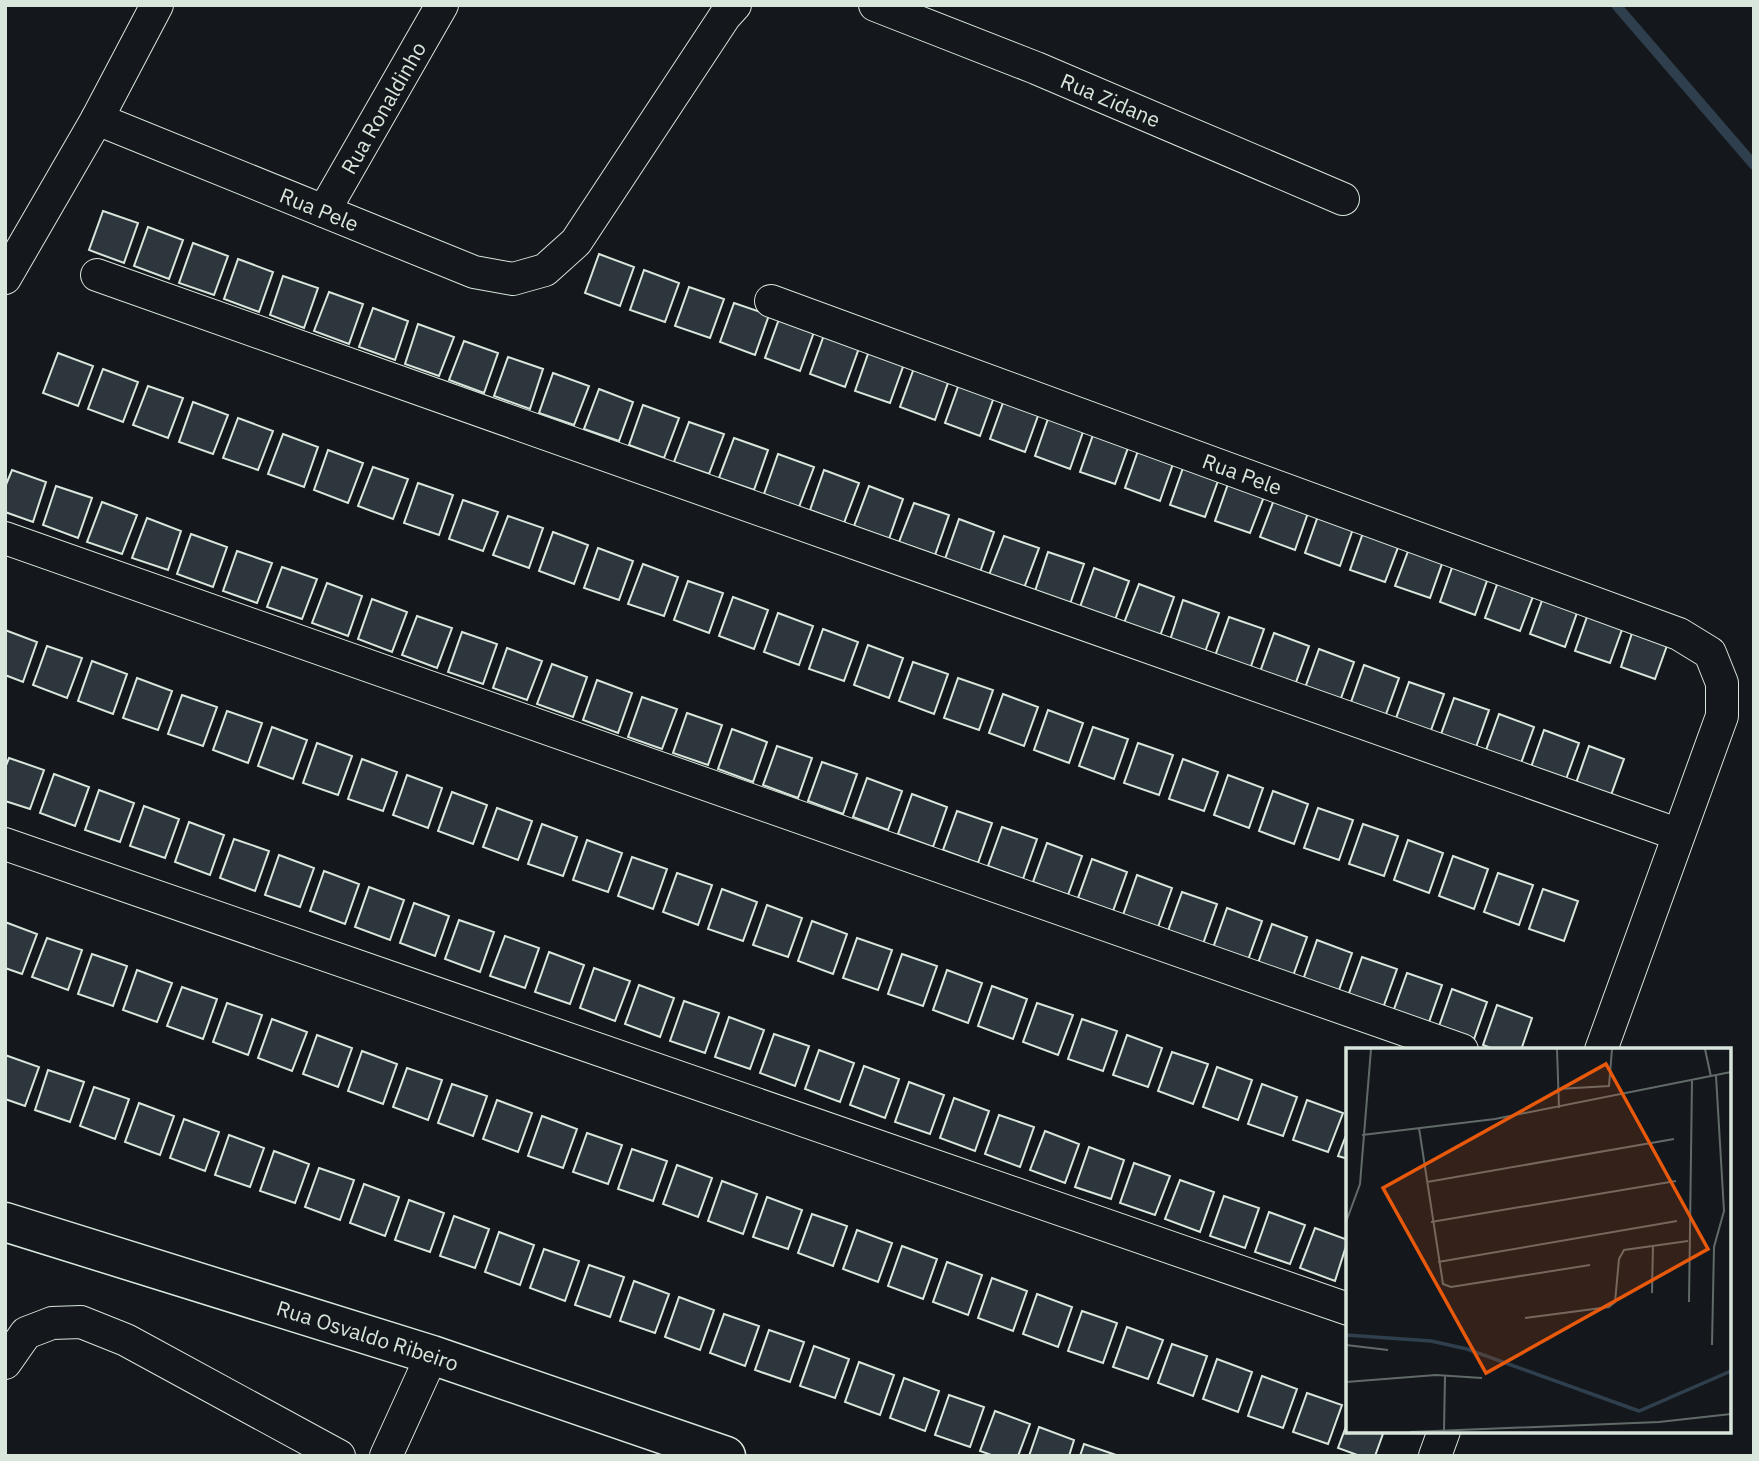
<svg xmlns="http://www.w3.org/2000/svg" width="1759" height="1461" font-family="'IBM Plex Sans',sans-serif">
<rect width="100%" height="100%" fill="#14181c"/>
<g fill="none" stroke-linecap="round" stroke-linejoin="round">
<path stroke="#2f3f4d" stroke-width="10" d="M1616 5 1754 165"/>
</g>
<path fill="#2c363c" stroke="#d8e6dc" stroke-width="2" d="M103 211 138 223 124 263 89 250Z
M148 227 183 240 169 279 134 266Z
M193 243 228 256 214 295 179 283Z
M599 254 634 267 620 306 585 293Z
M238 259 273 272 259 312 224 299Z
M644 270 679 283 665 322 630 310Z
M283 276 318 288 304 328 270 315Z
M689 287 724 299 710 338 675 326Z
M329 292 363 304 349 344 314 331Z
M734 303 769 315 755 355 720 342Z
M373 308 408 321 395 360 359 347Z
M779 319 814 332 800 371 765 358Z
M418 324 454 337 439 376 405 364Z
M824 335 859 348 845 387 810 374Z
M464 341 498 353 484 393 449 380Z
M869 351 904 364 890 403 855 391Z
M58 353 93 366 78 406 43 393Z
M508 357 543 369 530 409 494 396Z
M914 368 949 380 935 420 900 407Z
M103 369 138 382 123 422 88 409Z
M553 373 589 386 574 425 539 413Z
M959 384 994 397 980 436 945 423Z
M148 386 183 398 168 438 133 425Z
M599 389 633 402 619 441 584 429Z
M1004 400 1039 413 1025 452 990 439Z
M193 402 228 415 213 454 179 442Z
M643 405 679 418 664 458 629 445Z
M1049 416 1084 429 1070 469 1035 456Z
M238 418 273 431 258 470 223 458Z
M689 422 724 434 709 474 674 462Z
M1094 432 1129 445 1115 484 1080 472Z
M283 434 318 447 304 487 268 474Z
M734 438 768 450 754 490 719 478Z
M1139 448 1174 461 1160 501 1125 488Z
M328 450 363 463 348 503 314 490Z
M778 454 814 467 799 507 764 494Z
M1184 465 1219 478 1205 517 1170 505Z
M373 467 408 479 393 519 358 506Z
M12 470 46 482 33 522 5 512V487Z
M824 470 859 483 844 523 810 510Z
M1229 481 1265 494 1250 533 1215 521Z
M418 483 453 495 439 535 404 523Z
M56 486 92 498 78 538 43 525Z
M869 486 903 499 889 539 854 526Z
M1275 497 1309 510 1295 550 1260 537Z
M463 500 498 512 483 551 449 539Z
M102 502 137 515 122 554 87 542Z
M914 503 949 515 935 555 899 542Z
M1319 513 1354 526 1340 566 1305 553Z
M508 516 543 528 529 568 493 555Z
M147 518 181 531 168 570 132 558Z
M959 519 994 532 980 572 945 559Z
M1364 530 1400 542 1385 582 1350 570Z
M553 532 588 545 574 584 539 571Z
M191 534 227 547 213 587 177 574Z
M1004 536 1039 548 1024 588 989 575Z
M1410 546 1444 558 1430 598 1395 586Z
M598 548 633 561 619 600 584 588Z
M237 551 272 563 257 603 223 591Z
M1048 552 1084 564 1070 604 1035 591Z
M1454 562 1489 575 1475 615 1440 602Z
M643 564 678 577 664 616 628 604Z
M282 567 317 579 302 619 267 607Z
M1094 568 1129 581 1115 620 1080 607Z
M1499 579 1535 591 1520 631 1485 618Z
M688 581 723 593 709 633 674 620Z
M327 583 362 596 348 636 312 623Z
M1139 584 1174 597 1160 636 1124 623Z
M1544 595 1579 607 1565 647 1530 634Z
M733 597 768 610 754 649 719 636Z
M372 599 407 612 392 652 358 639Z
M1183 600 1219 613 1205 652 1170 640Z
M1589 611 1624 624 1610 663 1575 651Z
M778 613 813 626 799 665 764 652Z
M417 616 452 628 437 668 402 655Z
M1229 617 1264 629 1250 669 1215 656Z
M1634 627 1669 640 1655 679 1621 667Z
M823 629 858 642 844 681 809 669Z
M5 630 37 642 23 682 5 675Z
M462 632 497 644 483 684 448 672Z
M1274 633 1309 646 1295 685 1260 672Z
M868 645 903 658 889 698 854 685Z
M47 646 82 658 67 698 33 685Z
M507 648 542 661 527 700 493 688Z
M1319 649 1354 662 1340 701 1305 688Z
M92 661 127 674 113 714 78 701Z
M913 662 948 674 934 714 899 701Z
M552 664 587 677 573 717 537 704Z
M1364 665 1399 678 1385 717 1350 705Z
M137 678 172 691 158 730 123 718Z
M958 678 993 690 979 730 944 718Z
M597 680 632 693 618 733 583 720Z
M1409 682 1444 694 1430 733 1395 721Z
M1003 694 1038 707 1024 746 989 733Z
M182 695 217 707 203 746 168 734Z
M642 697 677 709 662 749 628 737Z
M1454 698 1489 710 1475 750 1440 737Z
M1048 710 1083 723 1069 763 1034 750Z
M227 711 262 723 248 763 213 750Z
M687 713 722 725 708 765 673 753Z
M1499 714 1534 727 1520 766 1485 753Z
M272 727 307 740 293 779 258 766Z
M1093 727 1128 739 1114 779 1079 766Z
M732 729 767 742 753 782 718 769Z
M1544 730 1579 743 1565 782 1530 770Z
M317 743 352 756 338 795 303 783Z
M1138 743 1173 755 1159 795 1124 783Z
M777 746 812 758 798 798 763 785Z
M1589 746 1624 759 1610 798 1575 786Z
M9 758 44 770 30 809 5 801V768Z
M362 759 397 772 383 811 348 799Z
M1183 759 1218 772 1204 811 1169 799Z
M822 762 857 774 843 814 808 801Z
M54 774 89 787 75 826 40 813Z
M407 775 442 788 428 828 393 815Z
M1228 775 1263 788 1249 828 1214 815Z
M867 778 902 791 888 830 853 817Z
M99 790 134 803 120 842 85 830Z
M1273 791 1308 804 1294 844 1259 831Z
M452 792 487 805 473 844 438 831Z
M912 794 947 807 933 847 898 834Z
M144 806 179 819 165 858 130 846Z
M497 808 532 821 518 860 483 847Z
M1318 808 1353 820 1339 860 1304 848Z
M957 811 992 823 978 863 943 850Z
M189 822 224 835 210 875 175 862Z
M542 824 577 837 563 876 528 864Z
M1363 824 1398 836 1384 876 1349 864Z
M1002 827 1037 839 1023 879 988 866Z
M234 839 269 851 255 891 220 878Z
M587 840 622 853 608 892 573 880Z
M1408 840 1443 853 1429 893 1394 880Z
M1047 843 1082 856 1068 895 1033 882Z
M279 855 314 868 300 907 265 895Z
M1453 856 1488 869 1474 909 1439 896Z
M632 857 667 869 653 909 618 896Z
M1092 859 1127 872 1113 911 1078 898Z
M324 871 359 884 345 924 310 911Z
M677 873 712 885 698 925 663 912Z
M1498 873 1533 885 1519 925 1484 912Z
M1137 875 1172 888 1158 927 1123 915Z
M369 887 404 900 390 940 355 927Z
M722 889 757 902 743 941 708 929Z
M1543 889 1578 901 1564 941 1529 929Z
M1182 892 1217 904 1203 944 1168 931Z
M414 903 449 916 435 956 400 943Z
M767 905 802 918 788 957 753 945Z
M1227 908 1262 921 1248 960 1213 948Z
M459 920 494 932 480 972 445 959Z
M812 921 847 934 833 974 798 961Z
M5 922 37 934 22 974 5 968Z
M1272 924 1307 937 1293 976 1258 963Z
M505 936 539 948 525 988 490 976Z
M47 938 82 950 68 990 32 977Z
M857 938 892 950 878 990 843 978Z
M1317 940 1352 953 1338 993 1303 980Z
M549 952 584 965 570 1004 535 992Z
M92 954 127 966 113 1006 78 994Z
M902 954 937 966 923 1006 888 994Z
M1362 957 1397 969 1383 1008 1348 996Z
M594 968 630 981 615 1021 580 1008Z
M137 970 172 983 157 1022 123 1010Z
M947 970 982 983 968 1023 933 1010Z
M1407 973 1442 985 1428 1025 1393 1012Z
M639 985 674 998 660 1037 625 1024Z
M992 986 1027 999 1013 1039 978 1026Z
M182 987 217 999 203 1039 167 1026Z
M1452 989 1487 1002 1473 1042 1438 1029Z
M684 1001 719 1013 705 1053 670 1041Z
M227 1003 262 1015 248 1055 213 1042Z
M1037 1003 1073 1015 1058 1055 1023 1042Z
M1497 1005 1532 1018 1521 1050H1496L1483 1045Z
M729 1017 764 1030 750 1069 715 1057Z
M272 1019 307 1032 292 1071 258 1058Z
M1082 1019 1117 1031 1103 1071 1068 1059Z
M774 1034 809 1046 795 1086 760 1073Z
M317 1035 352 1048 338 1087 303 1074Z
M1127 1035 1162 1048 1148 1087 1113 1075Z
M819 1050 854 1063 840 1102 805 1089Z
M362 1051 397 1064 383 1104 348 1091Z
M1172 1052 1208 1064 1193 1104 1158 1091Z
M5 1055 39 1067 25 1106 5 1099Z
M864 1066 899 1079 885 1118 850 1105Z
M1217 1067 1252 1080 1238 1120 1203 1107Z
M407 1068 442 1080 428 1120 393 1107Z
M48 1070 84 1082 70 1122 35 1110Z
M909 1082 944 1095 930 1134 895 1122Z
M452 1084 487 1096 473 1136 438 1123Z
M1262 1084 1297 1097 1283 1136 1248 1124Z
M94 1087 129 1099 115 1139 80 1126Z
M954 1098 989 1111 975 1151 940 1138Z
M497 1100 532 1113 518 1152 483 1139Z
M1307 1100 1343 1113 1328 1152 1293 1140Z
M139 1103 174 1116 160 1155 125 1142Z
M999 1115 1034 1127 1020 1167 985 1154Z
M542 1116 577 1129 563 1168 528 1156Z
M184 1119 219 1132 205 1171 170 1158Z
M1348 1130V1159L1338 1156Z
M1045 1131 1079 1144 1065 1183 1030 1170Z
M587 1133 622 1145 608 1184 573 1172Z
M229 1135 264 1148 250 1187 215 1175Z
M1089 1147 1124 1160 1111 1199 1075 1187Z
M632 1149 667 1161 653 1201 618 1189Z
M274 1151 309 1164 295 1203 260 1191Z
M1134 1163 1170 1176 1155 1215 1120 1203Z
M677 1165 712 1178 698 1217 663 1204Z
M319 1168 354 1180 340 1220 305 1207Z
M1180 1180 1214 1192 1200 1232 1165 1219Z
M722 1181 757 1194 743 1234 708 1221Z
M364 1184 399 1197 385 1236 350 1223Z
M1224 1196 1259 1208 1245 1248 1210 1236Z
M767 1197 802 1210 788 1249 753 1237Z
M409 1200 444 1213 430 1252 395 1240Z
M1269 1212 1305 1225 1290 1264 1255 1252Z
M812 1214 847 1226 833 1266 798 1253Z
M454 1216 489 1229 475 1268 440 1256Z
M1315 1228 1348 1240 1335 1281 1300 1268Z
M857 1230 892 1243 878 1282 843 1269Z
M499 1232 534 1245 520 1285 485 1272Z
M902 1246 937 1259 923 1299 888 1286Z
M544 1249 579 1261 565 1301 530 1288Z
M947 1262 982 1275 968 1315 933 1302Z
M589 1265 624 1277 610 1317 575 1305Z
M992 1278 1027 1291 1013 1331 978 1318Z
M634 1281 669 1294 655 1333 620 1321Z
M1037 1294 1072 1307 1058 1347 1023 1334Z
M679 1297 714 1310 700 1350 665 1337Z
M1082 1311 1117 1323 1103 1363 1068 1351Z
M724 1314 759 1326 745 1366 710 1353Z
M1127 1327 1163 1340 1148 1379 1113 1367Z
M769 1330 804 1342 790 1382 755 1370Z
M1172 1344 1207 1356 1193 1396 1158 1383Z
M814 1346 849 1359 835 1398 800 1386Z
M1217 1359 1252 1372 1238 1412 1203 1399Z
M859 1362 894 1375 880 1415 845 1402Z
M1262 1376 1297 1389 1283 1428 1248 1416Z
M904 1378 939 1391 925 1431 890 1418Z
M1307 1393 1342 1405 1328 1444 1293 1432Z
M949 1395 984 1407 970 1447 935 1435Z
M995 1411 1030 1424 1018 1456H994L980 1451Z
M1348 1421V1431H1384L1375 1456H1360L1338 1448Z
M1039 1427 1074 1440 1069 1456H1029Z
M1084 1444 1119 1456H1080Z"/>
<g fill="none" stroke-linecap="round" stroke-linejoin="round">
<g stroke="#d8e6dc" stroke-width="34">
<g id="minor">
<path id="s1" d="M875 5 1036 68 1343 199"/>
<path id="s2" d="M97 119 474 272 513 279 545 270 576 242 725 16 735 5"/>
<path id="s3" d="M324 211 442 5"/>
<path d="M97 275 1677 834"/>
<path d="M5 278 97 119 157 5"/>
<path id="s4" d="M771 301 1679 634 1710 653 1722 683V716L1601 1050"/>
<path d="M5 538 1462 1050"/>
<path d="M5 844 1348 1309"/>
<path d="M5 1363 26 1333 52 1323 81 1322 126 1340 339 1456"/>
<path d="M386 1456 432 1355"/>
<path d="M1435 1456 1444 1431"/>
</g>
</g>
<g stroke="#d8e6dc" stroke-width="41">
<g id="tertiary">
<path id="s5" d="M5 1222 432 1355 726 1456"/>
</g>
</g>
<use href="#minor" stroke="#14181c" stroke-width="32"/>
<use href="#tertiary" stroke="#14181c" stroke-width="38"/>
</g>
<g text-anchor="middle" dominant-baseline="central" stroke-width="5" stroke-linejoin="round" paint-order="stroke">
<g font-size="21" fill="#d8e6dc" stroke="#14181c">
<text stroke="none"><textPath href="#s1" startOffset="254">Rua Zidane</textPath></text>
<text stroke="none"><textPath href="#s3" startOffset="119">Rua Ronaldinho</textPath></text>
<text stroke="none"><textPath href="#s2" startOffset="240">Rua Pele</textPath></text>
<text stroke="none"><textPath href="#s4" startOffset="502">Rua Pele</textPath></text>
<text stroke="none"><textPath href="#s5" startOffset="380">Rua Osvaldo Ribeiro</textPath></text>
</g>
</g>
<g transform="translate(1346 1048)">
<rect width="385" height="385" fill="#14181c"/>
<path fill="none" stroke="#2f3f4d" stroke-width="3.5" d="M0 287 85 293 121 301 293 363 385 323"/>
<path fill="none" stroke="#626a69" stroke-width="2" d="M211 1 213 60M359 1 365 29M211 41 263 38 266 1M73 80 97 236 105 239 244 217M16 87 149 71 385 24M81 134 328 91M0 174 14 136 25 1M85 174 330 133M92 214 331 173M306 245 307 197M343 254 346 33M179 270 263 259 269 254 273 211 278 202 342 193M0 297 42 302M366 297 368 199 378 163 370 28M0 334 90 327 136 330M98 382 99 327M64 384 313 374 385 366"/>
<path fill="#e8590c" fill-opacity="0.15" stroke="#e8590c" stroke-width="3.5" d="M260 16 362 201 140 325 37 140Z"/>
<rect width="385" height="385" fill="none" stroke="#d8e6dc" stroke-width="3.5"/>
</g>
<rect width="1759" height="1461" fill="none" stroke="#d8e6dc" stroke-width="14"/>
</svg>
